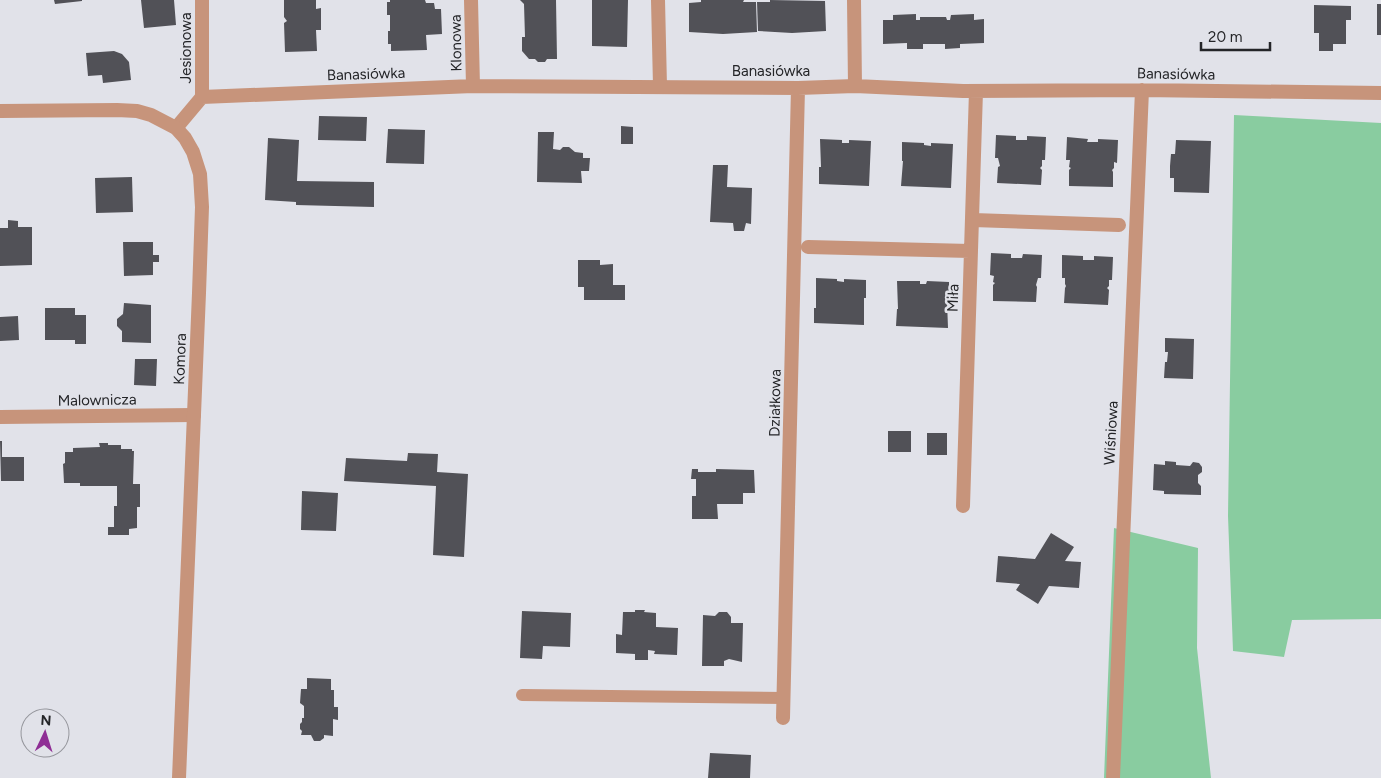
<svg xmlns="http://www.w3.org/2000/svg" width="1381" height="778" font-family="Figtree,sans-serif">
<rect width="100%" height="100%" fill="#e1e2e9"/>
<path fill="#89cca0" d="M1234 115 1381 123V619L1292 620 1284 657 1233 651 1228 516Z
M1114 528 1198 548 1197 648 1211 778H1104Z"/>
<path fill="#515157" d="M54 0H82V1L55 4Z
M141 0H174L176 25 144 28Z
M284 0H316V9L321 8V30H316L317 51 285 52 284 23 287 21 284 17Z
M390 0H425L426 3H434L435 9H441L442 34 426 35 427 50 391 51V44H388V31H390V15H387V2H390Z
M520 0H556L557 59H547L545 62H538L535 59H529L522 51V37H525L524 4Z
M592 0H628L627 47 592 46Z
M701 0H744L743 2H756L757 32 723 34 689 32V3L701 2Z
M770 0 825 1 826 31 792 33 758 31 757 2H770Z
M1377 4H1381V35H1377Z
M1314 5 1351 6V20H1346V44H1333V51H1319V33H1314Z
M916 14V20H920V17H946L947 20H950L951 15 974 14V20L984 19V43L960 44V48L945 49V44H923V49H907V43L883 44V20H893V15Z
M114 51 122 54 129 62 131 80 103 83 102 75 88 76 86 53Z
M319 116 367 117 366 141 318 140Z
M621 126 633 127V144H621Z
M388 129 425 130 424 164 386 163Z
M538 132H554L553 149 560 150 563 147H569L575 152 583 153V158H590L589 171H581L582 183 537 182Z
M996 135 1016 136V140H1027V136L1046 137 1045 160H1042V166L1040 168 1042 170 1041 185 997 183 998 167 1000 166 998 158H995Z
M1067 137 1088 139 1087 142H1098V139L1118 140 1117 163 1114 162V168L1112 170 1113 172V187L1069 186V170L1071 168 1069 167 1070 160H1066Z
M268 138 299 140 297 181 374 182V207L296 205V202L265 200Z
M820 139 842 140V143H849V140L871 141 869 186 819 184V167H821Z
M1176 140 1211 141 1209 193 1174 192V178H1170V166L1171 154H1175Z
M902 142 924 143V145L931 146V143L953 144 951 188 901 186 903 161H902Z
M713 165H728L727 187 752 188 751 224 746 223 744 231H734L733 223 710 222Z
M132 177 133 212 96 213 95 178Z
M8 220 18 221V227H32V265L0 266V228H8Z
M123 242H153V255H159V262H153V275L124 276Z
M991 253 1011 254V258H1022L1023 254 1042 255 1041 278H1038L1036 285 1037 287 1036 302 993 301V285L995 283 993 282 994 276 990 275Z
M1062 255 1083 256V260H1094V256L1113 257 1112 280H1109V286L1107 288 1109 290 1108 305 1064 303 1065 288 1066 286 1065 284V278H1062Z
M578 260H600V265L613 264V285H625V300H584V287H578Z
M816 278 837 279V281L844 282V279L866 280V298H864V325L814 323V308H816Z
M897 281H920V284H926L927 281 949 282V301H947L948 328 896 326 897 309H898Z
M124 303 151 305V343L122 342V331L117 326V319L123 314Z
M45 308H75V315H86V344H75V340H45Z
M18 316 19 340 0 341V317Z
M1165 338 1194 339 1193 379 1164 378 1165 362H1167L1168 352H1165Z
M135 359H157L156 386 134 385Z
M888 431H911V452H888Z
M927 433H947V455H927Z
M0 441H2V457H24V481H1Z
M99 443H108V445H121V449H132V451H134L133 484H140V507H137V528L129 529V535H108V527H114V506H117V486H80V483H64L63 464 65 463V452H73V448L100 447Z
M408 453 438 454 437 472 468 474 464 557 433 555 436 486 344 481 346 458 407 461Z
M1165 461 1176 462V465L1190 466 1193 462 1199 463 1202 467V472L1198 475V483L1201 486V495L1164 494V491L1153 490 1154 464 1165 465Z
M692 469H698V472H716V469L754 470 755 493H743V504H717L718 519H692V496H696V479H691Z
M302 491 338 493 336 531 301 530Z
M1051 533 1074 547 1065 561 1081 562 1079 588 1049 586 1038 604 1016 590 1020 584 996 582 998 556 1035 559Z
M635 610H645L644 612 656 613V627L678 628 677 655 654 654 655 651 648 650V660H635V654L616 653V634L622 635 623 612H635Z
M522 611 571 613 570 647 543 646 542 659 520 658Z
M719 612H727L731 617V623H743L742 662 729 659 724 661V666H702L703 615 715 616Z
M307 678 331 679V690H334V707H338V720L333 719V736L324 735V738L320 741H314L311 735H301L302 731 300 729V724L302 722V718H304V706L300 703 301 689H307Z
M710 753 751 755 750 778H708Z"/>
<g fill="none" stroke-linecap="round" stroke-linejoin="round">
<path stroke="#c7947b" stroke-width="12" d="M522 695 784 698"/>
<path stroke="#c7947b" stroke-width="14" d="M202 0V97
M471 0 473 86
M658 0 660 86
M854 0 855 86
M176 128 202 97 473 86 798 88 855 86 963 91 1142 90 1381 93
M973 220 1119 225
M808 247 970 251
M0 417 194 415
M963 506 976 91
M783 718 798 88
M1113 778 1142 90"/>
<path stroke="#c7947b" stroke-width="14" d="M0 111 117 110 137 111 151 115 176 128 185 138 193 152 200 174 202 207 199 293 179 778"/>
</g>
<g text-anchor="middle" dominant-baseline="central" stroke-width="5" stroke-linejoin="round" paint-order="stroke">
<g font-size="15" fill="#242528" stroke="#e1e2e9">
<text transform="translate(456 43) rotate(-91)">Klonowa</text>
<text transform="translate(186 48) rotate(-90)">Jesionowa</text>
<text x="771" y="71">Banasiówka</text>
<text transform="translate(366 74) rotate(-2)">Banasiówka</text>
<text transform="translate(1176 74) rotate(1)">Banasiówka</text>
<text transform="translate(953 298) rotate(-88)">Miła</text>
<text transform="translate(180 359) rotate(-88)">Komora</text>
<text transform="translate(97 400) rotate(-1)">Malownicza</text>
<text transform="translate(775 403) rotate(-89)">Działkowa</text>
<text transform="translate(1111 433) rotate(-87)">Wiśniowa</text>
</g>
</g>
<g transform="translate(45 733) rotate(4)"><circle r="24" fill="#e1e2e9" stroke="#95969c"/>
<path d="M0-4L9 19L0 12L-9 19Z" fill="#8f2e95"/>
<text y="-8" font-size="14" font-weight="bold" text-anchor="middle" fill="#242528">N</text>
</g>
<path d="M1201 42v8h69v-8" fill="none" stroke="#242528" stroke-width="2.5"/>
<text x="1208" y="42" font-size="15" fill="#242528" stroke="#e1e2e9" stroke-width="4" paint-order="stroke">20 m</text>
</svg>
